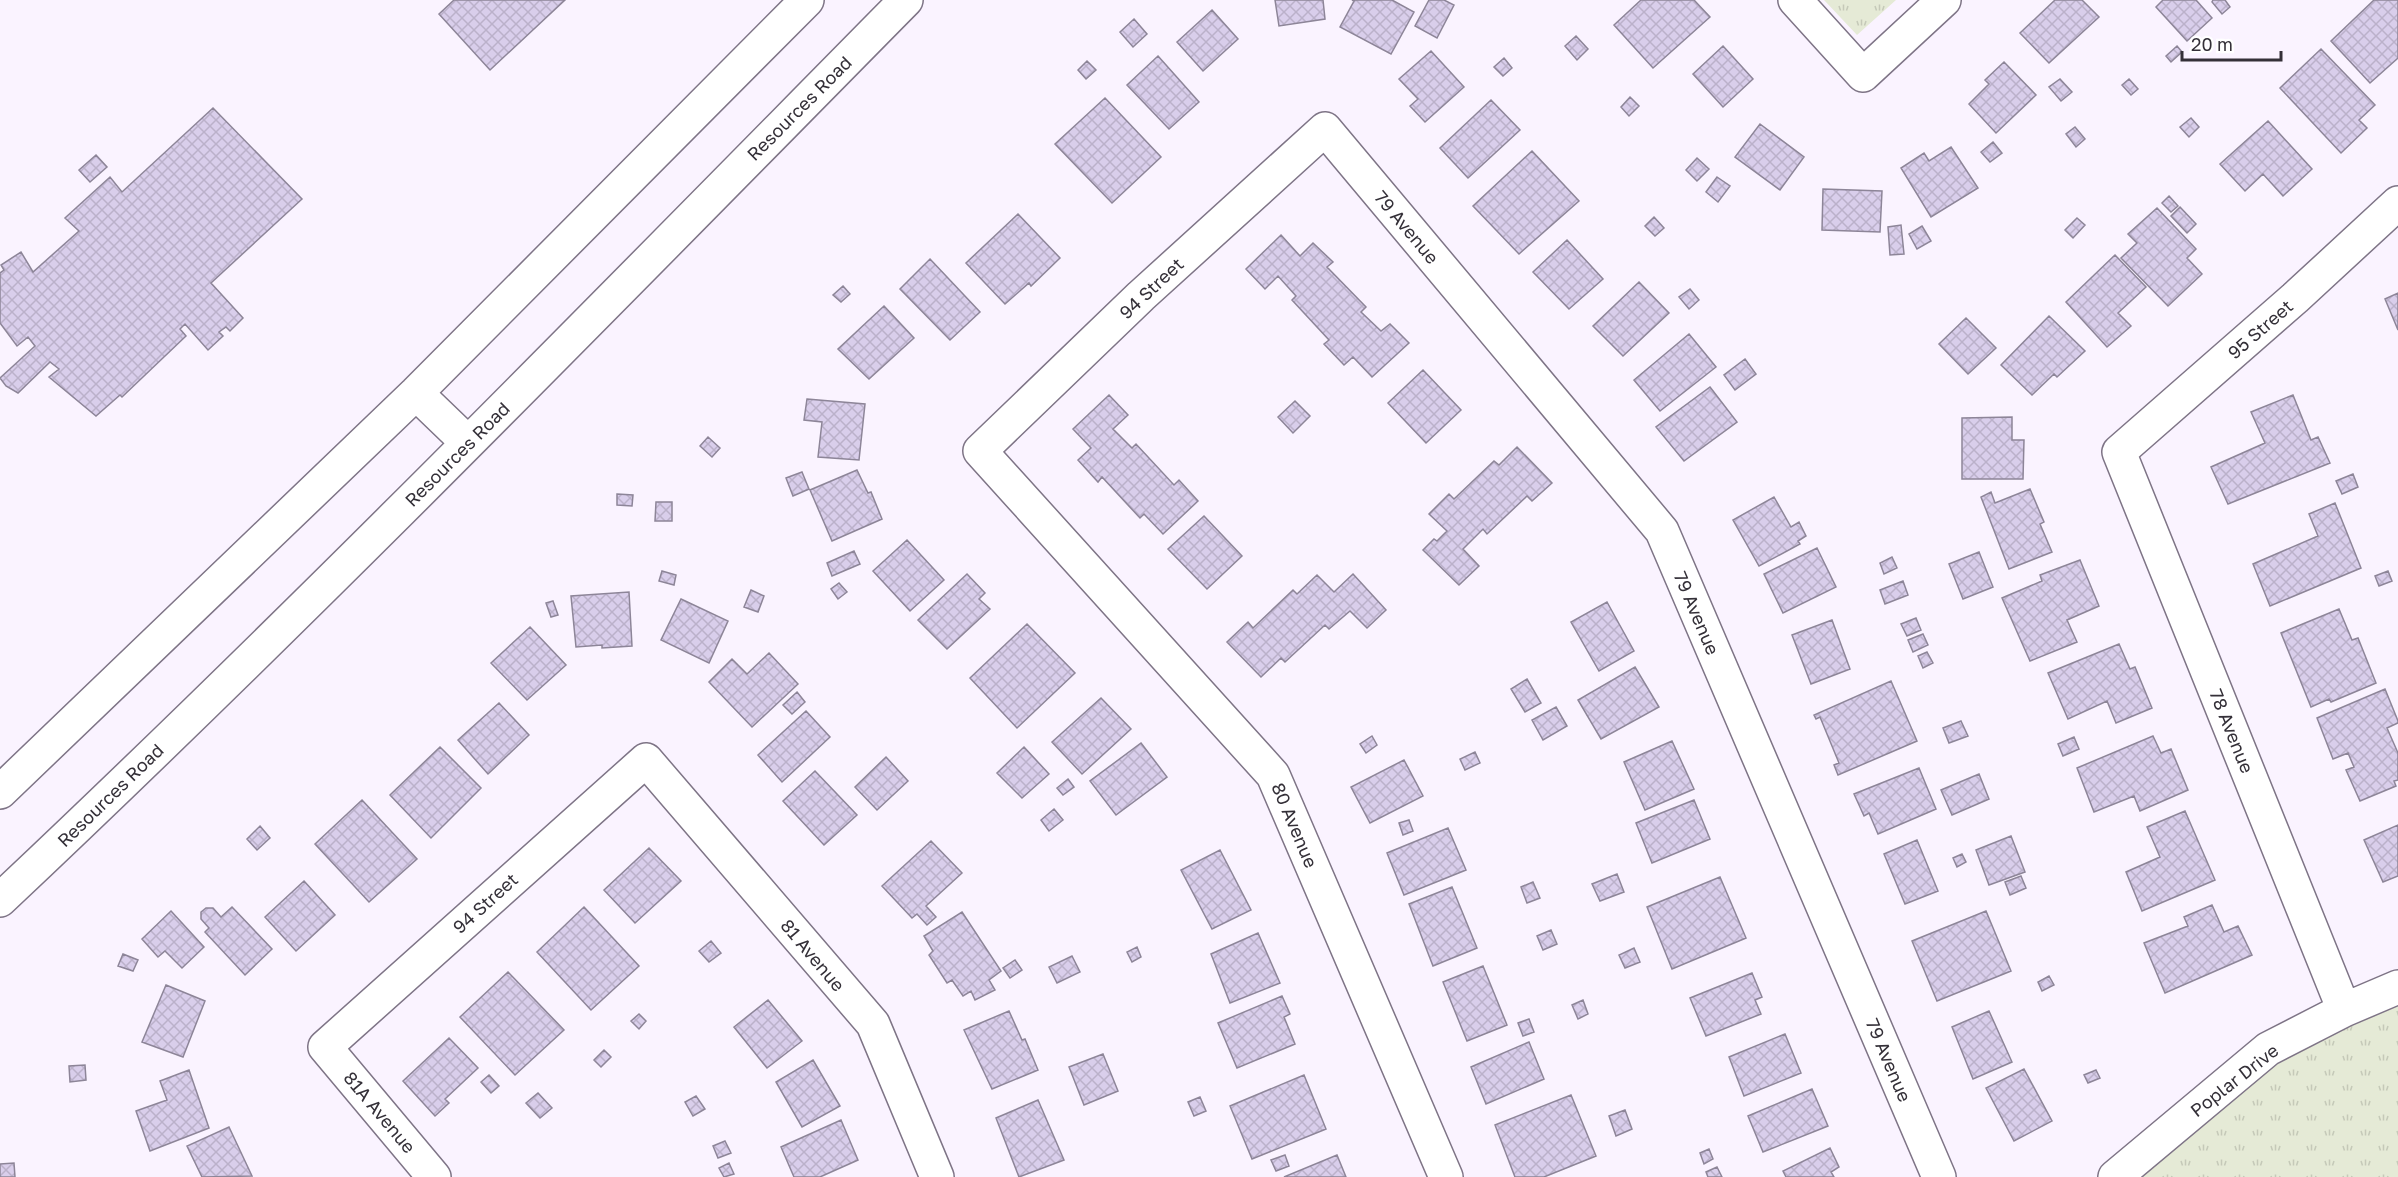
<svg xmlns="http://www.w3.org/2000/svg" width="2398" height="1177" font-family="'Golos Text',sans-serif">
<defs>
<pattern id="park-tufts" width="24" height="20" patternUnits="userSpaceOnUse" patternTransform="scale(1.5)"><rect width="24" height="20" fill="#e5ead6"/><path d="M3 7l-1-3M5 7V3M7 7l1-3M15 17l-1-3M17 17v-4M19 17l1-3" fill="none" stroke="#c5c9b8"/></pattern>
<pattern id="building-cross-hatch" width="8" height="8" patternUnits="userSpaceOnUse" patternTransform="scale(1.5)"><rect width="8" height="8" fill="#d9ceeb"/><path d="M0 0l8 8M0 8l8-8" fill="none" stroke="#bbb1ca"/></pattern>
</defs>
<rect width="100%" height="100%" fill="#faf3ff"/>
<path fill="url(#park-tufts)" d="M1824 0H1896L1857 35Z
M2398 987V1177H2115L2268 1049Z"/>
<path fill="url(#building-cross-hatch)" stroke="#8d8598" stroke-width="1.5" d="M454 0H565L490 70 439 14Z
M1275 0H1323L1325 19 1279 26Z
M1352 0H1392L1414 12 1391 54 1340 27 1354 1Z
M1429 0H1444L1454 5 1437 38 1415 26Z
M1641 0H1694L1710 17 1653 68 1614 25Z
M2055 0H2082L2099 17 2049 63 2020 33Z
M2163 0H2196L2212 18 2187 41 2156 7Z
M2213 0H2225L2230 7 2222 14 2212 2Z
M2374 0H2398V58L2370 83 2331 41Z
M1212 10 1238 39 1203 71 1177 42Z
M1134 19 1147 34 1133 47 1120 32Z
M1576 36 1588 49 1577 60 1565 46Z
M1723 46 1753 79 1723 107 1693 74Z
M2177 46 2182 52 2171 62 2166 56Z
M2321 49 2375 105 2359 120 2367 128 2341 153 2280 88Z
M1431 51 1464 87 1425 122 1410 106 1418 99 1399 79Z
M1158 56 1199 102 1169 129 1127 85Z
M1504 58 1512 68 1503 76 1494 67Z
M1087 61 1096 70 1086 79 1078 70Z
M2004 62 2036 95 1996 133 1969 104 1989 84 1985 80Z
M2060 79 2072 92 2061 101 2049 87Z
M2129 79 2138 89 2131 95 2122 85Z
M1630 97 1639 106 1629 116 1621 107Z
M1105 98 1161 157 1112 203 1055 144Z
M1491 100 1520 130 1468 178 1440 148Z
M213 108 302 199 211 283 243 318 230 331 226 327 219 332 223 336 208 350 185 324 180 329 186 336 122 397 120 395 96 416 49 377 59 369 50 362 18 393 6 386 0 378 35 346 28 337 17 346 0 323V273L4 270 1 265 21 252 33 272 79 231 65 218 110 177 122 192Z
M2191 118 2199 127 2189 137 2180 127Z
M2268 121 2312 169 2283 196 2263 174 2245 191 2220 164Z
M1760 124 1804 157 1780 190 1735 157Z
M2075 127 2085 139 2076 147 2066 134Z
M1993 142 2002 153 1990 162 1981 152Z
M1951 147 1978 188 1931 217 1901 168 1924 153 1929 161Z
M1532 151 1579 201 1519 254 1473 206Z
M96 155 107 167 90 182 79 170Z
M1697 158 1709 169 1697 181 1686 170Z
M1717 177 1730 186 1718 202 1706 192Z
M1823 189 1882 191 1880 232 1822 230Z
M2169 196 2178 206 2171 212 2162 203Z
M2180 207 2196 224 2187 233 2171 216Z
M2157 208 2196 249 2187 258 2202 274 2168 306 2121 258 2137 243 2128 234Z
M1018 214 1060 258 1031 286 1029 283 1005 304 966 263Z
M1654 217 1664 228 1655 236 1645 226Z
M2077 218 2085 225 2073 238 2065 230Z
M1901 225 1904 254 1890 255 1888 227Z
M1922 226 1931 241 1917 249 1909 234Z
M1281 235 1300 256 1313 243 1333 262 1327 267 1366 307 1361 312 1381 331 1390 324 1409 343 1372 377 1353 357 1344 365 1324 344 1329 340 1292 300 1296 296 1278 276 1265 289 1246 269Z
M1567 240 1603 279 1569 309 1533 272Z
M2115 255 2146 287 2118 313 2131 326 2107 347 2066 302Z
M930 259 980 312 950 340 900 289Z
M1639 282 1669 313 1623 356 1593 326Z
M843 286 850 294 841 302 833 295Z
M1690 289 1699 300 1689 309 1679 297Z
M2398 293V330L2385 299Z
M884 306 914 338 869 379 838 349Z
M2049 316 2085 351 2057 377 2054 374 2032 395 2001 365Z
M1966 318 1996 348 1968 374 1939 344Z
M1689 334 1716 367 1660 411 1634 380Z
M1745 359 1756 374 1735 390 1724 375Z
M1423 370 1461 410 1426 443 1388 403Z
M1710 387 1737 422 1684 461 1656 427Z
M1109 395 1128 415 1113 429 1132 448 1136 444 1174 485 1179 480 1198 501 1163 534 1144 514 1140 518 1102 477 1098 482 1078 460 1091 448 1073 429Z
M2293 395 2311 440 2318 437 2330 463 2228 504 2211 467 2265 443 2251 412Z
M807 399 865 404 859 460 818 457 822 422 804 420Z
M1295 401 1310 416 1293 433 1278 417Z
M2012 417V440H2024L2023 479H1962V418Z
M708 437 720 448 712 457 700 446Z
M1517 447 1552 483 1532 501 1527 496 1487 534 1483 529 1463 549 1479 566 1459 585 1423 550 1434 539 1437 541 1447 531 1429 514 1449 494 1454 499 1494 461 1499 465Z
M857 470 868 493 871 492 882 519 832 541 810 490Z
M802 472 809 489 793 496 786 478Z
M2353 474 2358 487 2342 494 2336 481Z
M2030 489 2044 522 2040 524 2052 552 2009 569 1981 497 1991 492 1995 503Z
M617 494 633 495 632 506 617 505Z
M1774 497 1791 527 1799 522 1806 536 1798 541 1800 544 1759 566 1733 520Z
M656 502H672V521H655Z
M2335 503 2361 568 2270 606 2253 564 2318 536 2309 514Z
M1204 516 1242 556 1207 589 1168 549Z
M907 540 944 580 910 611 873 571Z
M1817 548 1836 587 1783 613 1764 574Z
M854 551 860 564 832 576 827 563Z
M1979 552 1993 587 1963 599 1949 564Z
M1892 557 1897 568 1884 574 1880 563Z
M2080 560 2099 606 2067 620 2077 642 2030 661 2002 598 2042 581 2040 575Z
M662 571 676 575 674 585 659 581Z
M2388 571 2392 581 2379 586 2375 576Z
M967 574 985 593 979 599 990 609 947 649 918 620Z
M1353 574 1386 610 1367 628 1350 611 1329 629 1325 625 1285 662 1281 658 1261 677 1227 642 1248 622 1253 628 1293 590 1297 594 1317 575 1334 592Z
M1903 581 1908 595 1885 604 1880 590Z
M839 583 847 592 838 599 831 589Z
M751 590 764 596 758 612 744 607Z
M629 592 632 646 602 648V645L576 647 571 596Z
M681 599 728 621 709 663 661 640Z
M553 601 558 615 551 617 546 603Z
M1607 602 1634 651 1599 671 1571 622Z
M2339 609 2352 640 2358 638 2376 683 2331 702 2329 699 2311 707 2281 633Z
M1916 618 1921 630 1907 636 1901 624Z
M1832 620 1850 669 1811 684 1792 635Z
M1027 624 1075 673 1017 728 970 678Z
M530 627 566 665 527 700 491 663Z
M1923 634 1928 645 1913 652 1908 640Z
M2119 644 2130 669 2135 667 2152 708 2116 723 2107 701 2068 719 2048 673Z
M1927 652 1933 663 1923 668 1918 656Z
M769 653 798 684 752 727 709 682 732 659 747 674Z
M1635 667 1659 707 1601 739 1578 700Z
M1527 679 1541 703 1525 712 1511 689Z
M1891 681 1917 741 1838 775 1834 765 1839 763 1820 717 1816 719 1814 715Z
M2385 689 2398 721V723L2387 728 2398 753V780L2394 781 2396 786 2360 801 2346 770 2354 767 2348 753 2333 759 2317 718Z
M797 692 805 702 792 714 783 705Z
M1101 698 1131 729 1082 774 1052 742Z
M499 703 529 735 488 774 458 740Z
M1556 707 1567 726 1543 740 1532 720Z
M806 711 830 737 782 782 758 755Z
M1961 721 1968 736 1949 743 1943 728Z
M1372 736 1377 745 1366 753 1360 744Z
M2153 736 2161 753 2171 749 2188 790 2140 811 2134 796 2094 812 2077 768Z
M2074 737 2079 749 2063 756 2058 744Z
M1672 741 1694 789 1645 810 1624 762Z
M1141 743 1167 777 1116 815 1090 781Z
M440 747 481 788 431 838 390 795Z
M1024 747 1049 774 1022 798 997 773Z
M1475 752 1480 763 1465 770 1460 759Z
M886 757 908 781 877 810 855 787Z
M1404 760 1423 796 1370 823 1351 787Z
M1919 768 1936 809 1878 834 1869 813 1864 816 1854 794Z
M815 771 857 815 824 845 783 801Z
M1979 774 1989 799 1952 815 1941 790Z
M1068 779 1074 787 1063 795 1057 788Z
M362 800 417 859 369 902 315 844Z
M1694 800 1710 839 1652 863 1636 823Z
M1054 809 1063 820 1049 831 1041 820Z
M2185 811 2215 880 2142 911 2126 872 2160 857 2147 827Z
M1409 820 1413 831 1403 835 1399 823Z
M2398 825V876L2383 882 2364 840Z
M260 826 270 838 257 850 247 839Z
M1448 828 1466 870 1404 895 1387 853Z
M2011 836 2025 872 1989 885 1976 850Z
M1917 840 1938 891 1905 904 1884 854Z
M931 841 962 873 926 906 936 917 927 925 917 914 912 918 882 886Z
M649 848 681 881 635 923 604 890Z
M1220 850 1251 910 1212 929 1181 870Z
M1962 854 1966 862 1957 867 1953 858Z
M1617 874 1624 892 1600 901 1592 884Z
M2021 876 2026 888 2010 895 2005 882Z
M1720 877 1746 938 1672 969 1647 907Z
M304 881 335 915 296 951 265 917Z
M1533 882 1540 898 1527 903 1521 887Z
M1452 887 1477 948 1433 966 1409 904Z
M2212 905 2224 932 2238 926 2252 955 2165 993 2144 943 2188 926 2184 917Z
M232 907 272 949 245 975 205 932 209 928 201 919V912L206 908H213L221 917Z
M584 907 639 966 591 1010 537 952Z
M171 911 204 947 182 968 165 951 158 957 142 939Z
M1986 911 2011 971 1937 1001 1912 941Z
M962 912 1001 971 989 980 995 990 975 1000 971 991 963 996 952 980 947 983 929 955 933 951 924 936Z
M1551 930 1557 944 1543 950 1537 936Z
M1258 933 1280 983 1230 1003 1211 954Z
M711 941 721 953 709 962 699 951Z
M1137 947 1141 957 1132 962 1127 952Z
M1634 948 1640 962 1625 968 1619 955Z
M123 954 138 960 133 971 118 966Z
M1072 956 1080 972 1057 983 1049 967Z
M1015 960 1022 970 1010 978 1003 968Z
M1483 966 1507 1025 1467 1041 1443 982Z
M508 972 564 1030 515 1075 460 1017Z
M1752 973 1762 997 1755 1000 1761 1014 1706 1036 1690 998Z
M2049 976 2054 985 2042 991 2038 982Z
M166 985 205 1001 183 1057 142 1042Z
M1282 996 1290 1014 1284 1017 1295 1044 1237 1068 1218 1023Z
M768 1000 802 1041 767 1068 734 1027Z
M1583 1000 1588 1014 1578 1019 1572 1005Z
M1009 1011 1022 1040 1025 1039 1038 1070 992 1089 964 1030Z
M1989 1011 2012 1062 1973 1079 1952 1027Z
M639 1014 646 1021 639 1029 631 1021Z
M1529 1019 1534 1032 1523 1036 1518 1023Z
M1785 1034 1801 1073 1744 1096 1729 1057Z
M449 1038 478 1068 445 1099 449 1103 435 1116 403 1081Z
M1529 1042 1544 1079 1486 1104 1471 1067Z
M604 1050 611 1057 601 1067 594 1060Z
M1103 1054 1118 1091 1084 1105 1069 1067Z
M813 1060 840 1106 802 1127 776 1082Z
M85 1065 86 1080 70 1082 69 1066Z
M2024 1069 2052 1121 2014 1141 1986 1088Z
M189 1070 209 1128 150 1151 136 1111 167 1100 160 1081Z
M2096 1070 2100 1078 2088 1083 2084 1075Z
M489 1075 499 1086 491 1093 481 1082Z
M1304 1075 1326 1129 1252 1159 1230 1106Z
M1812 1089 1828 1126 1763 1152 1748 1116Z
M538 1093 552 1108 540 1118 526 1103Z
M1571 1095 1596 1156 1544 1177H1515L1495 1125Z
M696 1096 705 1109 693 1116 685 1102Z
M1200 1097 1206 1111 1194 1116 1188 1102Z
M1038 1100 1064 1160 1019 1177 996 1118Z
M1625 1110 1632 1129 1616 1136 1609 1116Z
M841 1120 858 1160 820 1177H794L781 1147Z
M229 1127 252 1176 202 1177 187 1146Z
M725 1141 731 1153 718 1158 713 1146Z
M1830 1148 1839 1167 1831 1172 1834 1177H1786L1783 1171Z
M1709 1149 1713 1159 1704 1164 1700 1153Z
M1285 1155 1289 1166 1276 1171 1271 1160Z
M1337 1155 1346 1177H1284Z
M14 1163 15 1177H0V1164Z
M729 1163 734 1174 724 1177 719 1168Z
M1717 1167 1722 1177H1708L1706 1172Z"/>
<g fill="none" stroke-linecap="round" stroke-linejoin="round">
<g stroke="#7e7486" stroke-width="36">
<path id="minor" d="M1795 0 1863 75 1944 0
M2344 1010 2119 452 2295 298 2398 203
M434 1177 325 1047 646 760 873 1024 937 1177
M1446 1177 1273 775 980 451 1141 296 1325 129 1662 531 1939 1177
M2115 1177 2268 1049 2344 1010 2398 987"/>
</g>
<g stroke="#7e7486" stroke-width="36">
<path id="major" d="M416 393 468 443
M0 792 416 393 807 0
M0 900C310 608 607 303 906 0"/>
</g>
<use href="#minor" stroke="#fff" stroke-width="33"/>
<use href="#major" stroke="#fff" stroke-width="33"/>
</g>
<g text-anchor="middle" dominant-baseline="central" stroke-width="4.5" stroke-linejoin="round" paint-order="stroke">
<g font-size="18" fill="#343038" stroke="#fff">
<text transform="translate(799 108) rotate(-45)">Resources Road</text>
<text transform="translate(1407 227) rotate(50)">79 Avenue</text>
<text transform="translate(1151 288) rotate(-43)">94 Street</text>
<text transform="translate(2260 329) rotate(-41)">95 Street</text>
<text transform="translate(457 454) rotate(-45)">Resources Road</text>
<text transform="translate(1697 613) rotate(67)">79 Avenue</text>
<text transform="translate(2232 731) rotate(68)">78 Avenue</text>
<text transform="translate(110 795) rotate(-44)">Resources Road</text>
<text transform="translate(1295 825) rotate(67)">80 Avenue</text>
<text transform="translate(485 903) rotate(-42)">94 Street</text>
<text transform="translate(813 955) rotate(50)">81 Avenue</text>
<text transform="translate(1889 1060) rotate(67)">79 Avenue</text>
<text transform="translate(2234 1080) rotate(-38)">Poplar Drive</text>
<text transform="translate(380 1112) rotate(50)">81A Avenue</text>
</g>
</g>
<path d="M2182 51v9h99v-9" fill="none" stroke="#343038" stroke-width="3"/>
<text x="2191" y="51" font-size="18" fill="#343038" stroke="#ffffff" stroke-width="4.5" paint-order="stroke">20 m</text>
</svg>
